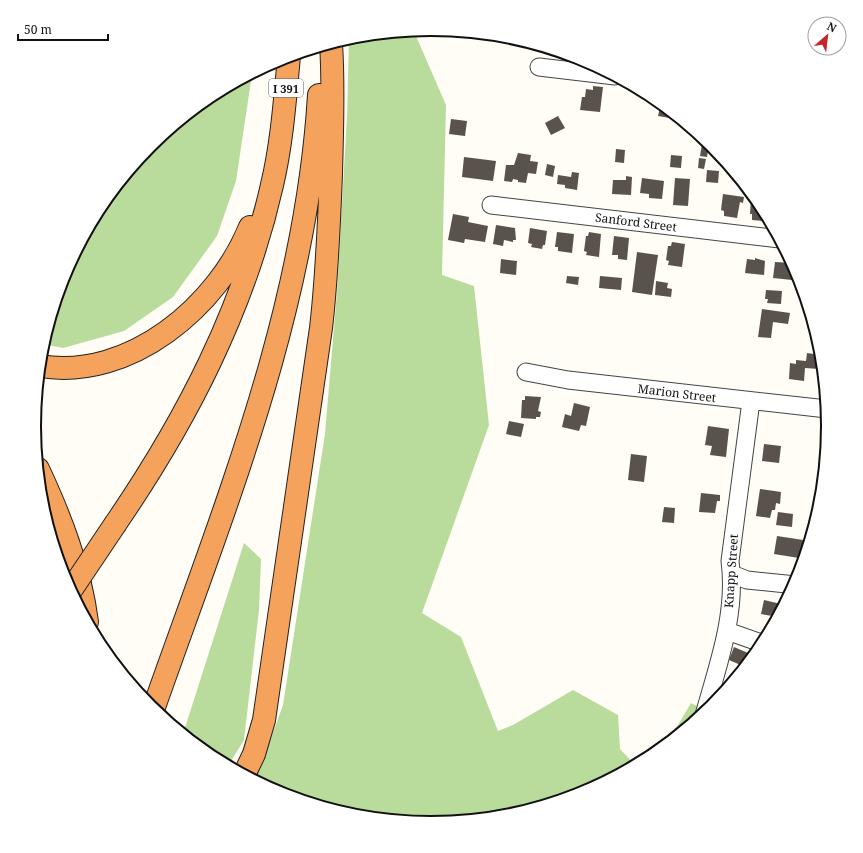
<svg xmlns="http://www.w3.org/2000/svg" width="863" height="853" font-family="'Noto Serif',serif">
<rect width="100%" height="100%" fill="#fffdf5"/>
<path fill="#b9dc9c" d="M410 31 416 36 446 105 442 275 474 286 489 425 422 613 461 637 498 731 513 725 573 690 618 715 620 749 636 766 583 794 509 816 431 824 354 816 279 794 253 780 260 769 283 705 325 434 337 292 347 117 349 38Z
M252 74 236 181 217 236 173 297 124 331 63 348 43 344 64 274 101 205 151 145 211 96Z
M244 543 261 559 259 610 244 740 228 766 210 757 183 734Z
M691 703 708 712 665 747Z"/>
<path fill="#5a524d" d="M593 86 603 87 600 112 580 110 582 97H585L586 89 593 90Z
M661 103 682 120 658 116Z
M558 116 565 128 551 135 545 123Z
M451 119 467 121 465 136 449 134Z
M702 144 709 145 707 157 700 156Z
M616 149 625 150 624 163 615 162Z
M518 153 531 155 530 161 538 162 536 174 528 173 526 183 518 182V180L513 179 512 182 504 181 506 165H514Z
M671 155 682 156 681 168 670 167Z
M464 157 496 161 493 181 462 177Z
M699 158 706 159 704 169 698 168Z
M547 164 555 166 553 177 545 175Z
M707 170 719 171 718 183 706 182Z
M572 172 579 173 577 190 565 188V185L557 184 558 175 571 177Z
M626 176 632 177 631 195 612 194 613 180H626Z
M642 178 664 181 662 199 649 198V194L640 193Z
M675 178 690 179 688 206 673 205Z
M723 194 744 197 743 203 740 202 737 218 724 216V211L721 210Z
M751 198H756L766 214 764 215 763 221 752 220V214H750Z
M453 214 469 217 468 222 488 226 485 242 465 239 464 243 448 240Z
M496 225 515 228 516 240H513V242L504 240 503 246 493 244Z
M530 228 547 231 545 245H543L542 249 531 247 532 244 528 243Z
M557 232 574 234 572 253 558 251V247H555Z
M589 232 601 234 599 257 586 255 587 252 584 251 586 236H588Z
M614 236 629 238 627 260 618 259V255H612Z
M672 242 685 244 682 267 668 265 669 261 666 260 668 246H671Z
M637 252 658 255 652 295 632 292Z
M755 258 765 261 764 275 745 273 747 259 755 260Z
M501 259 517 261 516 275 500 273Z
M775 262 793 263 792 280 773 278Z
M567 276 579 277 578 285 566 283Z
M600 276 622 278 621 290 599 288Z
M656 281 668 283 667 288 672 289 671 297 655 295Z
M766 290 782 291 781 304 767 303 768 299H765Z
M762 309 790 313 788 324 773 322 771 338 758 337Z
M815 348 821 349 819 369 805 368 804 381 789 379 790 363 796 364V360L806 361 807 353 814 354Z
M525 396 541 397 538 411 541 412 540 417H536V419L521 418 522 400H525Z
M574 403 590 407 586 426 581 425 579 431 562 427 565 414 571 416Z
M509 421 524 424 521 437 506 434Z
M708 426 729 429 726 457 710 455 712 446 705 445Z
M764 444 781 446 779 463 762 461Z
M631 454 647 456 644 482 628 480Z
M760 489 781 492 780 504 776 503 775 510H772L770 518 756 516Z
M701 493 720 495V501H717L715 513 699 512Z
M664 507 675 508 674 523 662 522Z
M778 512 793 514 792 527 776 525Z
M777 536 810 541 805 559 774 554Z
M764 600 785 605 778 617 761 614Z
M734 647 748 653 743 666 729 660Z"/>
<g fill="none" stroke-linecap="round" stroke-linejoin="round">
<g stroke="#444" stroke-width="19">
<path id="minor" d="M539 67 615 76
M491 205 780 239
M526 372 568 380 827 409
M732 574 747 580 796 585
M727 631 764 644
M704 715C718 665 737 613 730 561L751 401"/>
</g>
<g stroke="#222" stroke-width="24">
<path id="highway" d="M40 366C130 381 218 306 250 227
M38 469C61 518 80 568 87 622
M116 523C187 419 244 309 272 185 282 143 285 99 289 56
M153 710C224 508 306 311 319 95
M244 775 254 754 264 720 321 328C327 277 329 226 331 174 332 130 334 87 331 44"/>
</g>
<use href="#minor" stroke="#fff" stroke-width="17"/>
<use href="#highway" stroke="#f5a25d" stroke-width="22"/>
<g stroke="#222" stroke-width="24" stroke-linecap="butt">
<path id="highway-bridge" d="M71 590 116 523"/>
</g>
<use href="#highway-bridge" stroke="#f5a25d" stroke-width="22"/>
</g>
<g text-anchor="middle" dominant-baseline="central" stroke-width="4" stroke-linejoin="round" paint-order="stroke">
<rect fill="#fff" stroke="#585858" stroke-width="1" x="269" y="79" width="34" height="18" rx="3"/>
<g font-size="11" font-weight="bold" fill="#111">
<text x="286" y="88">I 391</text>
</g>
<g font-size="12" fill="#111" stroke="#fff">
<text transform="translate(636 222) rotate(7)">Sanford Street</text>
<text transform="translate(677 393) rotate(7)">Marion Street</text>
<text transform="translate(731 571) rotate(-86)">Knapp Street</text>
</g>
</g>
<path d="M0 0H863V853H0ZM41 426a390 390 0 1 1 780 0a390 390 0 1 1-780 0Z" fill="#fff" fill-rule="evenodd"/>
<path fill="none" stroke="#111" stroke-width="2" d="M41 426a390 390 0 1 1 780 0a390 390 0 1 1-780 0Z"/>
<g transform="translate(827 36) rotate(28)"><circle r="19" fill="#ffffff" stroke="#a0a0a0"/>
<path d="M0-3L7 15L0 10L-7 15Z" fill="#c4262e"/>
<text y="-6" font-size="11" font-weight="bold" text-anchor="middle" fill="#111111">N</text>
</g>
<path d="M18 34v6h90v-6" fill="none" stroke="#111111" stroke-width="2"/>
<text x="24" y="34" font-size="12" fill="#111111" stroke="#ffffff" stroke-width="3" paint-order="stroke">50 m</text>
</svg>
